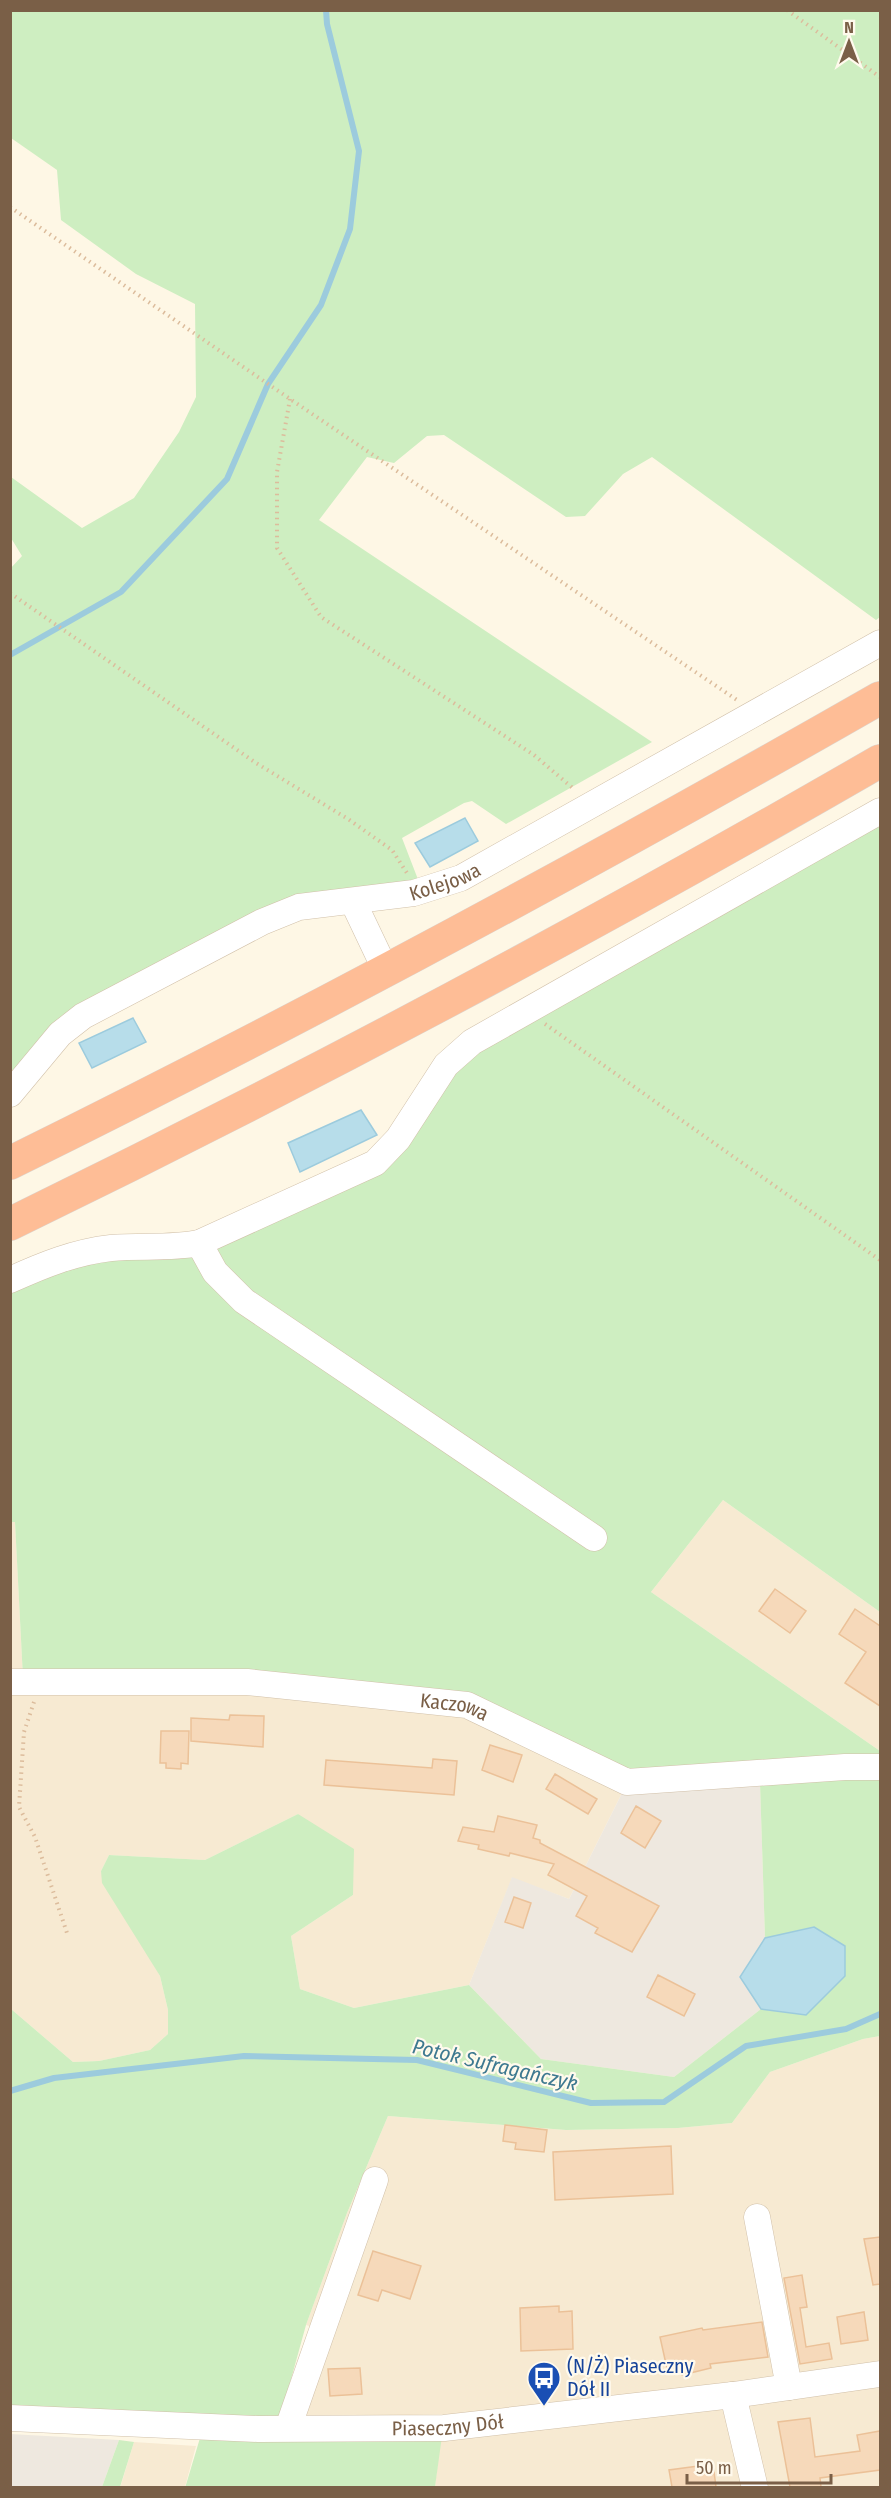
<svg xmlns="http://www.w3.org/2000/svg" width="891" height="2498" font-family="'Fira Sans Condensed',sans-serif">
<rect width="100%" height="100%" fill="#fef7e5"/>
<path fill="#f7ead2" d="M723 1500 880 1612V1751L651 1592Z
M10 1522H15L23 1678 11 1679Z
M11 1687 246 1688 465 1714 625 1787 569 1899 512 1878 469 1985 354 2008 300 1989 291 1936 353 1895 298 1814 205 1860 109 1855 101 1871 160 1976 168 2010V2034L150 2050 99 2061 73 2062 11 2009Z
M880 2036V2487H435L443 2414 304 2418 331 2332 306 2325 347 2213 388 2116 566 2130 678 2128 732 2123 770 2072 863 2039Z
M134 2442 196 2446 185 2487 120 2488Z"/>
<path fill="#eee8df" d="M760 1783 765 1938 740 1977 761 2009 674 2077 541 2059 469 1985 512 1877 569 1899 625 1787Z
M10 2434 119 2440 102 2487H11Z"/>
<path fill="#ceeec1" d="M11 11H880V617L876 620 652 457 623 474 585 516 566 517 444 435 427 436 394 463 367 457 319 520 652 742 506 824 472 801 464 803 402 838 419 882 317 897 79 1011 11 1086 10 569 22 556 11 538V477L82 528 134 498 179 432 196 397 195 304 136 274 61 220 57 170 11 138Z
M880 820V1612L723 1500 651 1592 880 1751V1763L627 1776 470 1700 23 1678 15 1522H11V1290L105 1257 162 1255 387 1162 463 1061Z
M880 1773V2036L863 2039 770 2072 732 2123 678 2128 566 2130 388 2116 347 2213 306 2325 280 2419 11 2409V2009L73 2062 99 2061 150 2050 168 2034V2010L160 1976 102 1883 101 1871 109 1855 205 1860 298 1814 354 1849 353 1895 291 1936 300 1989 354 2008 469 1985 541 2059 674 2077 761 2009 806 2015 814 1927 765 1938 760 1783Z
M442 2436 435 2487 185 2488 200 2438Z
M119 2440 134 2442 120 2487H102Z"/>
<path fill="#b7ddea" stroke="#9ccbdd" stroke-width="1.5" d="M465 818 478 841 430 867 415 843Z
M133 1018 146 1042 92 1068 79 1043Z
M361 1110 377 1135 300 1172 288 1143Z
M814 1927 845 1946V1976L806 2015 761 2009 740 1977 765 1938Z"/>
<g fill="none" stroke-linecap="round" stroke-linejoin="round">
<path stroke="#9ccbdd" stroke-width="6" d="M10 655 121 592 227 479 268 384 321 305 350 229 359 151 327 24 326 10
M10 2091 54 2078 244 2056 417 2060 591 2103 664 2102 746 2046 846 2029 880 2014"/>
</g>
<path fill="#f6d9ba" stroke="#ebc198" stroke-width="1.5" d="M775 1589 806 1611 790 1633 759 1611Z
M855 1609 880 1626V1706L845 1683 866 1652 839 1634Z
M230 1715 264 1716 263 1747 191 1741V1718L229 1720Z
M161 1731H189L188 1764 181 1763V1769L166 1768V1763H160Z
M490 1745 522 1755 513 1782 482 1770Z
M433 1759 457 1761 454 1795 324 1785 326 1760 432 1768Z
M555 1774 597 1799 588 1814 546 1789Z
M636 1806 661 1821 645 1848 621 1833Z
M498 1816 537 1825 533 1838 540 1840V1843L659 1906 632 1952 595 1933 598 1928 576 1916 587 1896 548 1875 554 1864 510 1853 509 1856 478 1849 479 1845 458 1841 463 1827 494 1832Z
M514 1897 531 1903 523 1928 505 1922Z
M658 1975 695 1994 684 2016 647 1997Z
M505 2125 547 2130 544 2152 515 2149 516 2143 503 2141Z
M671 2146 673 2194 555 2200 553 2152Z
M880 2237V2284L873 2285 864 2239Z
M373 2251 421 2266 410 2299 382 2290 378 2301 358 2295Z
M802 2275 807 2307 800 2308 806 2347 829 2343 832 2359 800 2364 784 2278Z
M559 2306V2312L572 2311 573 2349 521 2351 520 2308Z
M864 2312 868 2340 841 2344 837 2317Z
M762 2322 768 2357 710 2364 711 2368 682 2375 681 2370 668 2373 660 2337 702 2328 703 2330Z
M360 2368 362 2394 330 2396 328 2369Z
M810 2418 815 2457 860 2451 857 2435 880 2431V2470L820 2478 821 2487H790L778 2422Z
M713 2464 716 2487H672L669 2470Z"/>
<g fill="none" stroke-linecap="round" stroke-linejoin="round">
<g stroke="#d1c0a9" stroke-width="27">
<g id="minor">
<path d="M356 901V908L386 971"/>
<path id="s1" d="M10 1094 60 1034 83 1016 262 922 299 907 414 893 461 878 880 643"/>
<path d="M199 1243 215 1272 244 1301 594 1538"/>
<path d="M10 1280C43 1265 75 1252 111 1248 141 1245 169 1249 199 1243L375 1163 398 1139 446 1065 472 1042 880 811"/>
<path id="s2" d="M10 1682H247L467 1705 627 1782 845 1767H880"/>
<path d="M757 2217 789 2387"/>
<path d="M733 2395 755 2488"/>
<path id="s3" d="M10 2418 258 2429 444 2428 733 2395 880 2374"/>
<path d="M288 2428 375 2180"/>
</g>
</g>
<g stroke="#dcd5cf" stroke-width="34">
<path id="highway" d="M10 1163C306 1017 595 861 880 698
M10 1224C306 1080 596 925 880 761"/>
</g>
<path stroke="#dcbc9c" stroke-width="4" stroke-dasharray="1.5 4.5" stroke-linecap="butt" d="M787 10 880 77
M10 207 290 399 737 700
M290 399 277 472V548L321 617 534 755 575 790
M10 593 256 763 348 819 392 850 407 873
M545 1024 880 1260
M34 1702 24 1732 19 1807 35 1837 67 1933"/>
<use href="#minor" stroke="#fff" stroke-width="26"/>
<use href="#highway" stroke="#febd96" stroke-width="33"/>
</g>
<defs>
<g id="bus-pin" transform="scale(1.725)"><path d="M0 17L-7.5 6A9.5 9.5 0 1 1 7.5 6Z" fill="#1a4fb4" stroke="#fffaed"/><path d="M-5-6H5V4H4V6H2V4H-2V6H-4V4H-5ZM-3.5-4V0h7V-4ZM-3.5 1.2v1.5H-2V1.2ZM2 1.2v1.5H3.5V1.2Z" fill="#fff"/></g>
</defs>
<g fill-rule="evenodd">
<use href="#bus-pin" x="544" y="2378"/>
</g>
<g text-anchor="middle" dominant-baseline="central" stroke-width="4.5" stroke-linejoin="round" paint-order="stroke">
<g font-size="20" fill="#7a5f47" stroke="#fffaed">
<text stroke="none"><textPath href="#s1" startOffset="498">Kolejowa</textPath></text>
<text stroke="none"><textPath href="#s2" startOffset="446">Kaczowa</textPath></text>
<text stroke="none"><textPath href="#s3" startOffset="438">Piaseczny Dół</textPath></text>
</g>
<g font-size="20" fill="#164399" stroke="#fffaed" text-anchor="start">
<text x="567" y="2366">(N/Ż) Piaseczny<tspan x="567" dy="23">Dół II</tspan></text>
</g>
<g font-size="21" font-style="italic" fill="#3e7990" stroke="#fffaed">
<text transform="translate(495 2065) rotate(13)">Potok Sufragańczyk</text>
</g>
</g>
<rect width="891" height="2498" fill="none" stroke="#7a5f47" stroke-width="24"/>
<g transform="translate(849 42)" stroke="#fffaed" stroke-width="4.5" paint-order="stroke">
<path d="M0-4.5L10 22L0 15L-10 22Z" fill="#7a5f47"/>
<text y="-9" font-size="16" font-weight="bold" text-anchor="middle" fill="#7a5f47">N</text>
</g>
<path d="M687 2474v9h144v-9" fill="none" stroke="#7a5f47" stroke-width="3"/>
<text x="696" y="2474" font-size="18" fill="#7a5f47" stroke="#fffaed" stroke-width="4.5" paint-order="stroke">50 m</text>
</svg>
